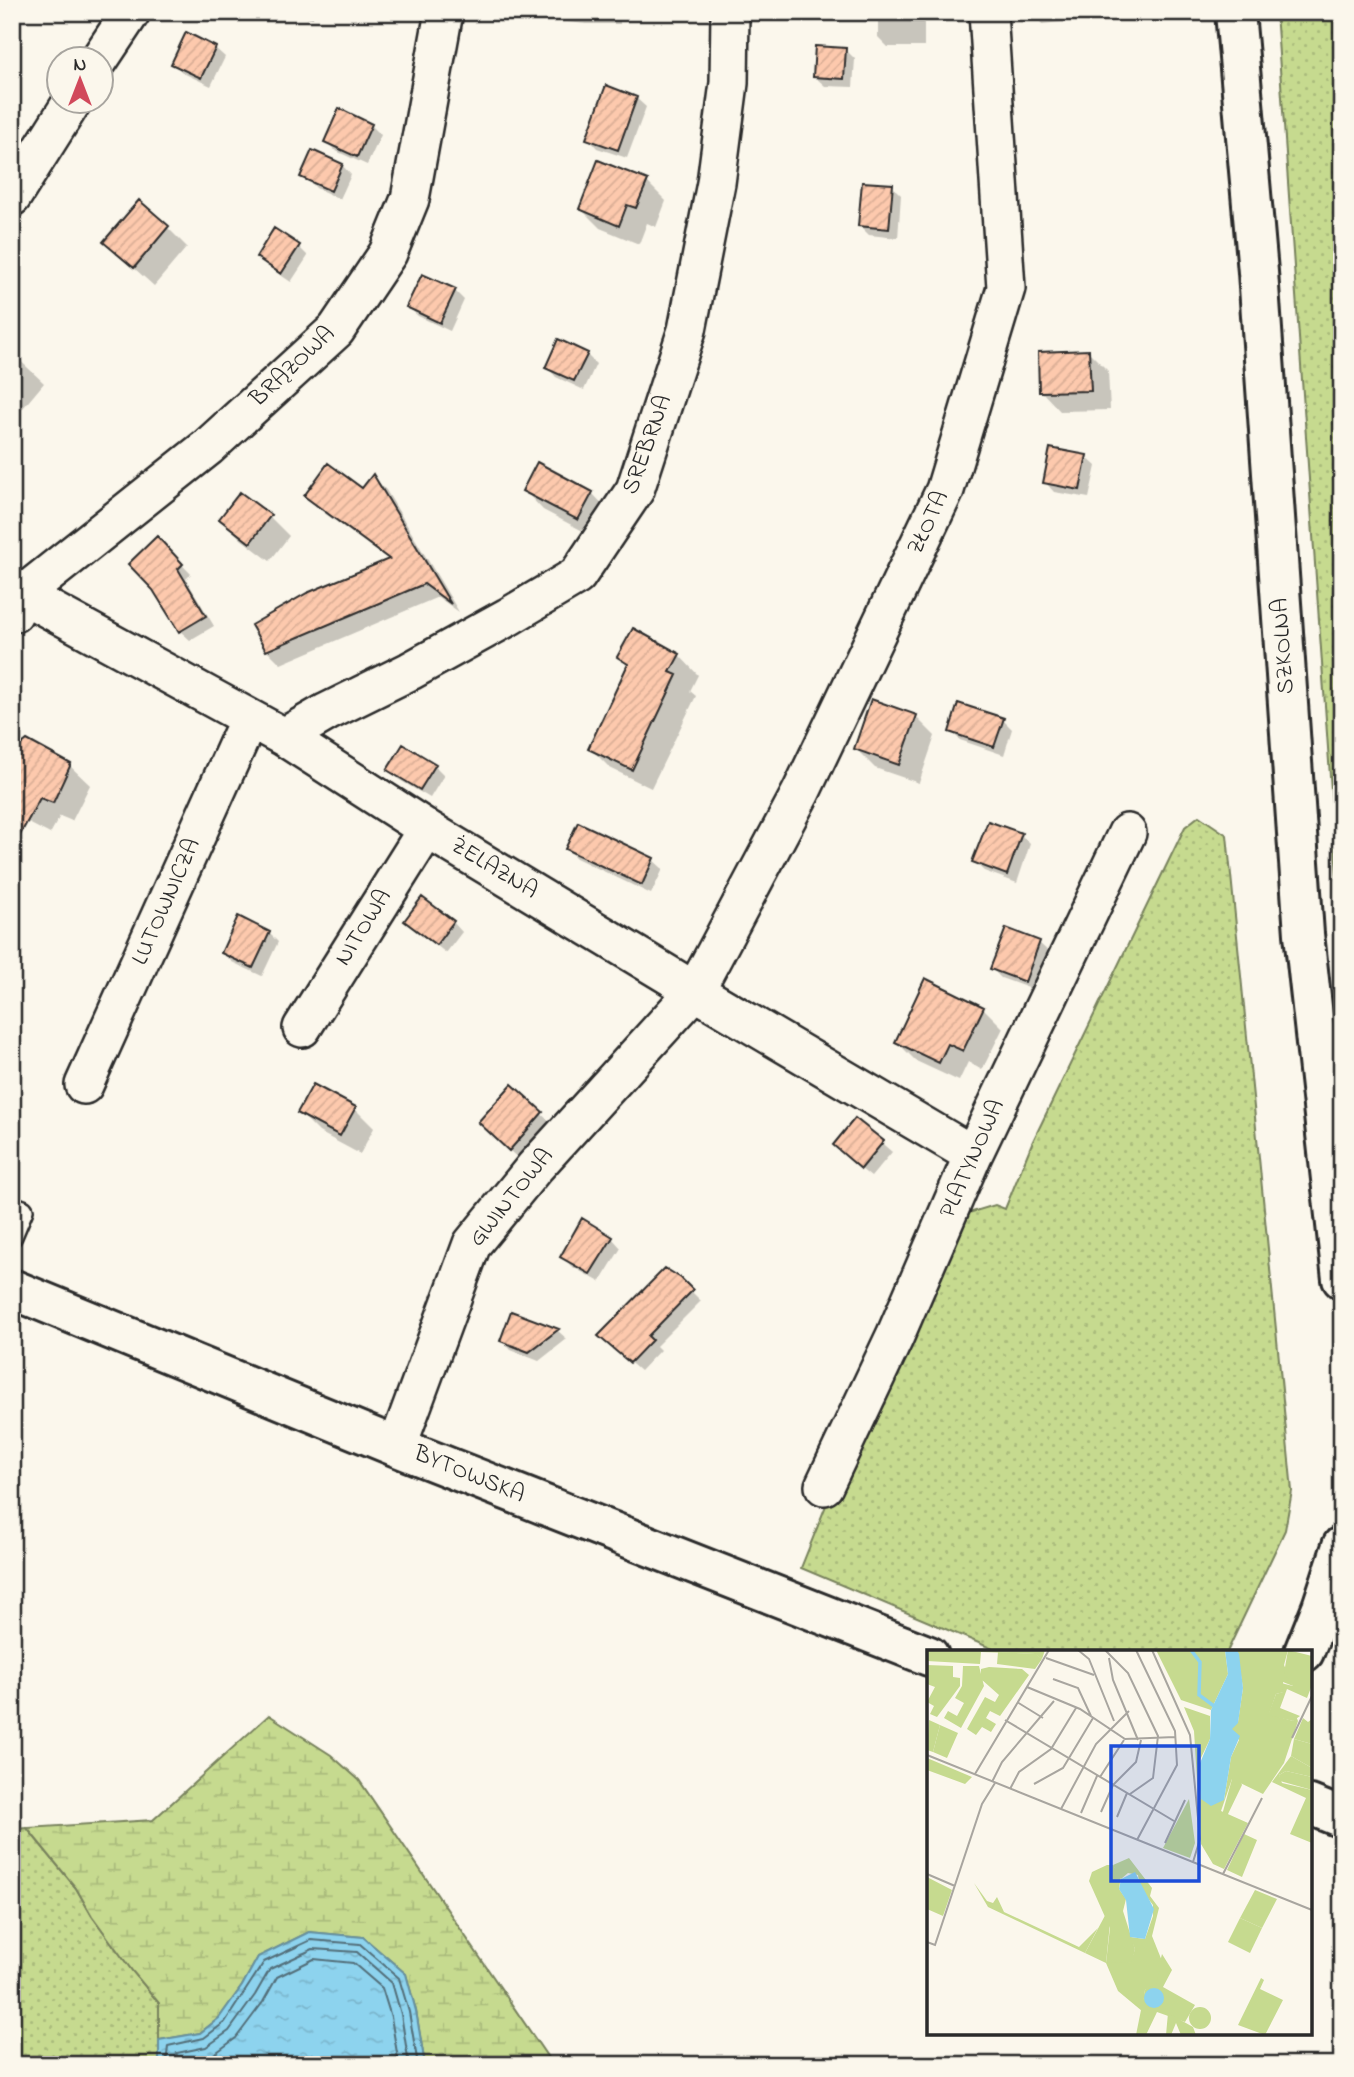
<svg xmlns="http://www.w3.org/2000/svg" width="1354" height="2077" font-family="'Indie Flower',sans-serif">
<defs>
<pattern id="green-dots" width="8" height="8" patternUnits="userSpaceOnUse" patternTransform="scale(1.75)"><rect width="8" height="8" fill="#c6da8f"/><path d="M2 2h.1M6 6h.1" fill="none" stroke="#aabb7c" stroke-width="1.8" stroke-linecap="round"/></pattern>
<pattern id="wetland-marsh" width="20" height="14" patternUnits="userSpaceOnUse" patternTransform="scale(1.75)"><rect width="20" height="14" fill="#c6da8f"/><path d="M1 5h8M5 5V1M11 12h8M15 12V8" fill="none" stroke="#aabb7c"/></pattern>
<pattern id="water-ripples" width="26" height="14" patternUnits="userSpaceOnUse" patternTransform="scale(1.75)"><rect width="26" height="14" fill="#8dd3ee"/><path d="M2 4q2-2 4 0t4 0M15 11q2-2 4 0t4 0" fill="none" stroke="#7ab5cc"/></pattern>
<pattern id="building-hatch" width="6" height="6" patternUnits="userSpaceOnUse" patternTransform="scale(1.75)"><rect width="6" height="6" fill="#fdc9ad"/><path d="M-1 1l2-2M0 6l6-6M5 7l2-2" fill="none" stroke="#d9ad95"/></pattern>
</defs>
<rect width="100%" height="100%" fill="#fbf7ec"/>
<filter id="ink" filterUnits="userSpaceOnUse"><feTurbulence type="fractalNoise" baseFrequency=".0143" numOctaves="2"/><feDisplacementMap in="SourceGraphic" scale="14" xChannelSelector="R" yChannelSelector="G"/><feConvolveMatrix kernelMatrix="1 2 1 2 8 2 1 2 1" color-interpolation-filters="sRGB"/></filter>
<g filter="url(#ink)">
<path fill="url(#green-dots)" stroke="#78825d" stroke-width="2" d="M1276 12H1342V290L1335 331 1342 436V946Z
M1199 816 1227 835 1292 1491 1285 1530 1227 1652H1000L801 1568 827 1503 962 1215 995 1205 1005 1209 1032 1143 1185 827Z
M27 1828 76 1888 92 1916 133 1972 159 2003V2065H12V1829Z"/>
<path fill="url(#wetland-marsh)" stroke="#78825d" stroke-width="2" d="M269 1715 331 1755 359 1780 553 2065H425L416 2011 406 1974 363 1937 309 1932 258 1957 242 1986 219 2018 200 2033 159 2040V2003L133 1972 92 1916 76 1888 27 1828 153 1820Z"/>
<path fill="url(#water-ripples)" stroke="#6690a0" stroke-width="2" d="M1342 290V436L1335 331Z
M309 1932 363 1937 406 1974 416 2011 425 2065H159V2040L200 2033 219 2018 242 1986 258 1957Z"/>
<path fill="#0003" d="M281 12H314L313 18Z
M500 12H620V24H586L502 15Z
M878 12H919L924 17V47H888L878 37Z
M1032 12H1070L1071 21 1042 24Z
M215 48 225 57 211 86 183 73 173 63Z
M846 50 855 59 853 87 825 86 815 77Z
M636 98 646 107 627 158 597 148 588 138Z
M371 125 381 135 367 165 336 151 326 142Z
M342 165 351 175 340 199 316 188 307 178Z
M647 182 666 201 656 227 647 223 639 244 600 228 581 209Z
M892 186 901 195 898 238 869 235 860 226Z
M167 227 187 247 154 286 105 242Z
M299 247 308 256 291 282 267 266 258 257Z
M455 291 464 300 450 331 418 316 408 307Z
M1089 352 1108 371 1110 410 1060 411 1041 391Z
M12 353 44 383 13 420H12Z
M587 355 596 364 584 390 556 377 547 367Z
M1086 457 1096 466 1089 498 1054 492 1045 482Z
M373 477 386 490 459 612 438 597 281 664 267 650 390 561 319 509 306 496 362 491Z
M524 490 592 493 611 513 598 539 543 510Z
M269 516 289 536 270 561 241 539 221 519Z
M157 539 191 574 186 579 214 626 190 640 180 631Z
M679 655 698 675 690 691 696 696 651 788 610 768 590 748 629 667 619 657Z
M916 717 935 736 919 783 875 768 856 749Z
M1003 720 1012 729 1004 755 960 740 951 731Z
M29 743 70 766 90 785 72 821 60 816 50 834 19 818Z
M435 766 444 775 430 798 398 779 389 769Z
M578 825 653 860 663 869 651 894 576 858 567 849Z
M1021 835 1030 844 1017 883 984 871 974 862Z
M406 921 453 922 462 932 446 953Z
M269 933 278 942 262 976 232 962 223 953Z
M1039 943 1049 952 1034 990 1001 978 992 969Z
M983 1008 1003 1028 982 1070 968 1062 959 1081 916 1061 897 1042Z
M512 1087 562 1133 530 1169 500 1142Z
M355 1109 374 1128 360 1154 319 1132 300 1113Z
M855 1120 892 1152 871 1177 844 1155Z
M612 1238 621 1248 600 1282 571 1266 562 1256Z
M679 1279 701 1301 656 1346 660 1350 640 1371 610 1345Z
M512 1313 558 1331 567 1339 539 1361 511 1350 502 1340Z"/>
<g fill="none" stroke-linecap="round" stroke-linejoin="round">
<path stroke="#526e79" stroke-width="2" d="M166 2065 168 2046 204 2038 225 2022 264 1962 311 1940 360 1944 399 1978 409 2012 418 2065
M175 2065 177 2053 206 2047 229 2031 255 1995 270 1969 313 1949 357 1952 392 1983 401 2014 409 2065
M185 2065 188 2062 210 2057 236 2038 263 2002 277 1977 314 1959 353 1963 382 1988 391 2017 399 2065"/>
</g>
<path fill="url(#building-hatch)" stroke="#2b2b2b" stroke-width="2" d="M186 32 216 47 201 78 171 64Z
M815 46 846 48 844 79 813 77Z
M606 85 637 97 618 150 586 139Z
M339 108 372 124 357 157 324 142Z
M312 150 343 164 331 191 300 177Z
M598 160 648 180 636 208 627 205 619 226 579 209Z
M862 182 893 184 889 229 858 226Z
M139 200 169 226 134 268 103 242Z
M274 228 300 245 281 274 256 257Z
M422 274 456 289 440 323 406 307Z
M558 339 588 353 574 381 545 368Z
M1089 350 1091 391 1039 392 1038 352Z
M1050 448 1087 455 1080 490 1043 483Z
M537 462 593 492 578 520 522 491Z
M328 463 362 488 373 474 451 604 424 584 266 651 251 625 307 593 389 559 304 496Z
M240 492 271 515 250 543 219 519Z
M157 536 183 564 178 569 206 616 179 632 153 590 128 564Z
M633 628 680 654 670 672 677 675 632 770 588 749 628 664 617 657Z
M871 699 917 715 899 765 854 749Z
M958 703 1004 718 994 747 949 732Z
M27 740 71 764 53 803 40 798 12 850V752Z
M403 744 436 764 420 790 387 770Z
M988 821 1022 833 1007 875 972 862Z
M578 822 654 858 642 885 565 849Z
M422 897 454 921 436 945 404 921Z
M238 916 270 932 253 968 221 953Z
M1006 928 1040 941 1025 982 990 969Z
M925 978 984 1007 963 1051 948 1044 939 1063 895 1042Z
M313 1084 356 1107 340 1136 297 1113Z
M512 1084 543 1112 509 1151 478 1122Z
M855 1118 884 1141 861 1169 833 1145Z
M582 1218 613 1237 590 1274 560 1257Z
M665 1268 681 1278 693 1290 648 1336 652 1340 630 1363 598 1336Z
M511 1311 559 1329 529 1352 500 1341Z"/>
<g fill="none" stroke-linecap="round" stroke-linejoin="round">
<g stroke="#2b2b2b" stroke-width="24">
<path id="lane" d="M12 1206 23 1210 12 1236"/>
</g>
<g stroke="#2b2b2b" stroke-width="42">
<path id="street" d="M99 60 131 12
M12 197 72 102
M12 589 284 737 427 829 695 991 973 1155
M14 613 22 595 208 447 336 330 388 253 410 199 444 12
M284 737 327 712 410 671 508 617 577 576 635 490 687 330 716 183 729 83 730 12
M302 1028 427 829
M84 1085 249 719
M397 1447 472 1244 534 1168 695 991 801 792 945 490 1006 288 988 12
M824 1486 895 1336 973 1155 1127 833"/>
</g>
<g stroke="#2b2b2b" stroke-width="44">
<path id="secondary" d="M1235 12 1258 272 1304 934 1342 1279
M12 1289 397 1447 929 1656
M1304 1652 1322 1607 1342 1546
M1310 1805 1342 1818"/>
</g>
<use href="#lane" stroke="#fbf7ec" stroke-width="19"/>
<use href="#street" stroke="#fbf7ec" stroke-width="37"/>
<use href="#secondary" stroke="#fbf7ec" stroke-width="38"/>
</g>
</g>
<g text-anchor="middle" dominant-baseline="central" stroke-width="6" stroke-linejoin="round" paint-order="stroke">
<g font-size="24" fill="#2b2b2b" stroke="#fbf7ec">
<text transform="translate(293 367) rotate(-43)">BRĄZOWA</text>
<text transform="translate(648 445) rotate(-70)">SREBRNA</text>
<text transform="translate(929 523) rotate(-65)">ZŁOTA</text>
<text transform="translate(1284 646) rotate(-94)">SZKOLNA</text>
<text transform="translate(494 869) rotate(31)">ŻELAZNA</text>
<text transform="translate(167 902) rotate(-66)">LUTOWNICZA</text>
<text transform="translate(364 928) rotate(-58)">NITOWA</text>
<text transform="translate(973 1159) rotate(-66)">PLATYNOWA</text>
<text transform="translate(512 1198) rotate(-51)">GWINTOWA</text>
<text transform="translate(469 1475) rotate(22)">BYTOWSKA</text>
</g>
</g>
<g transform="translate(927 1650)">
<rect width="385" height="385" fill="#fbf7ec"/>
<path d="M0 0 28 1 118 0 115 9 108 4 54 2 53 14 0 11ZM310 0H361L357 15 366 36 356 32 357 42 349 44 342 64 366 71 369 66 371 71 357 113 336 144 305 129 294 161 321 173 297 219 286 214 274 194 267 81 257 57 283 66V89L272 112 274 149 297 150 304 107 312 90 304 79 311 72 316 38ZM0 15 26 16V27L33 28V36L10 67 3 64 7 56 0 52 8 37 0 34ZM36 16H52L57 36 34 78 17 68 21 61 30 66 37 53 28 48 35 36ZM62 17 95 19 102 25 73 66 63 61 59 68 69 74 64 82 55 77 49 85 40 79 58 47 68 52 72 45 54 29V19ZM376 68 381 72 385 69V94L367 89ZM13 75 31 83 20 108 6 102ZM364 106 385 118V127L359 121 352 125 355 133 385 140V193L363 184 379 148 345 132ZM262 149 268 193 263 208 236 198ZM317 184 330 190 315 227 300 220ZM180 215H186L194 226 192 239 199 249 196 261 208 299 205 312 194 315 179 313 183 278 162 231 165 222ZM0 227 25 240 16 266 0 259ZM47 233 60 251 66 253 70 247 77 262 152 297 171 278 158 303 61 257ZM328 240 350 249 335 278 313 268ZM235 304 245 320 236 337 268 355 258 372 230 362 219 385H209L218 340 228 331ZM334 328 337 330 333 339 356 350 338 385 311 375Z" fill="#c6da8f"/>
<path d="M229 0H298L301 24 284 60 254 50ZM361 0 385 6V35L380 48 360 39 353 58 373 66 366 71 341 65 349 44 356 42 354 33 366 36 357 23ZM71 2 109 4 115 9 108 19 70 14ZM2 70 13 75 6 102 0 100ZM367 89 385 94V118L364 106ZM0 108 19 116 45 127 38 134 0 120ZM359 121 385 127V140L353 131 352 125ZM311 123 315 135 301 164 295 165 305 129ZM182 258 184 263 179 313 158 303ZM262 368a11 11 0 1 1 22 0a11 11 0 1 1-22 0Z" fill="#c6da8f"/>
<path d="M202 208 225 238 223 246 232 258 225 286 235 311 229 334 218 340 215 361 191 341 179 313 204 312 208 299 203 287 218 289 226 266V255L213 238 211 225 201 223 194 229 186 215ZM241 363 266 377 269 385H254L249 373 244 385H239Z" fill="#c6da8f"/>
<path d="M313 268 335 278 323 303 301 292Z" fill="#c6da8f"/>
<path d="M298 0H310L312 4 316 38 311 73 305 79 313 86 304 107 297 150 284 156 274 149 271 118 283 89 284 60 301 24ZM208 222 227 259 218 289 203 287 199 250 192 239 194 229ZM217 348a10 10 0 1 1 20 0a10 10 0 1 1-20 0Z" fill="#8dd3ee"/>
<path fill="none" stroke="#8dd3ee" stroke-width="3.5" d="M264 0 273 12 272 45 287 56"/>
<path fill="none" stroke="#a8a59f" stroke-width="2" d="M151 0 162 9 187 71M178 0 201 23 231 86 226 128 203 144M209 0 248 81 250 115 210 190M225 0 263 85 273 189 266 212M119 8 167 25M182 8 186 30 211 90M126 29 151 38 164 66M100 37 153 59 198 89 248 87M90 52 116 68M78 70 247 171M365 88 385 46M0 105 385 260M48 124 122 0M173 127 197 90M65 132 75 112 127 51M107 134 136 118 166 68M83 139 92 122 124 99 149 58M134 159 169 94 202 61M174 162 186 135 209 112 214 90M154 163 170 126M190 167 200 143M238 193 258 150M0 224 28 236M296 224 335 148M0 292 8 295 55 154 68 133"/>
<path fill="#1d4ed8" fill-opacity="0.15" stroke="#1d4ed8" stroke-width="3.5" d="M184 96H272V231H184Z"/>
<rect width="385" height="385" fill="none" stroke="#2b2b2b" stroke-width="3.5"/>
</g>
<rect width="1354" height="2077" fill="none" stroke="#fbf7ec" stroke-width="42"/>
<rect x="21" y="21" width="1312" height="2035" fill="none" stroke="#2b2b2b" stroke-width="2.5" filter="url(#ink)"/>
<g transform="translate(80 80)"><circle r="33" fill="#fbf7ec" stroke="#a8a59f" stroke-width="2"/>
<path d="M0-5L12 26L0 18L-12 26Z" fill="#d1495b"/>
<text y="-10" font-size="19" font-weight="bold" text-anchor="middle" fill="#2b2b2b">N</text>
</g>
</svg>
